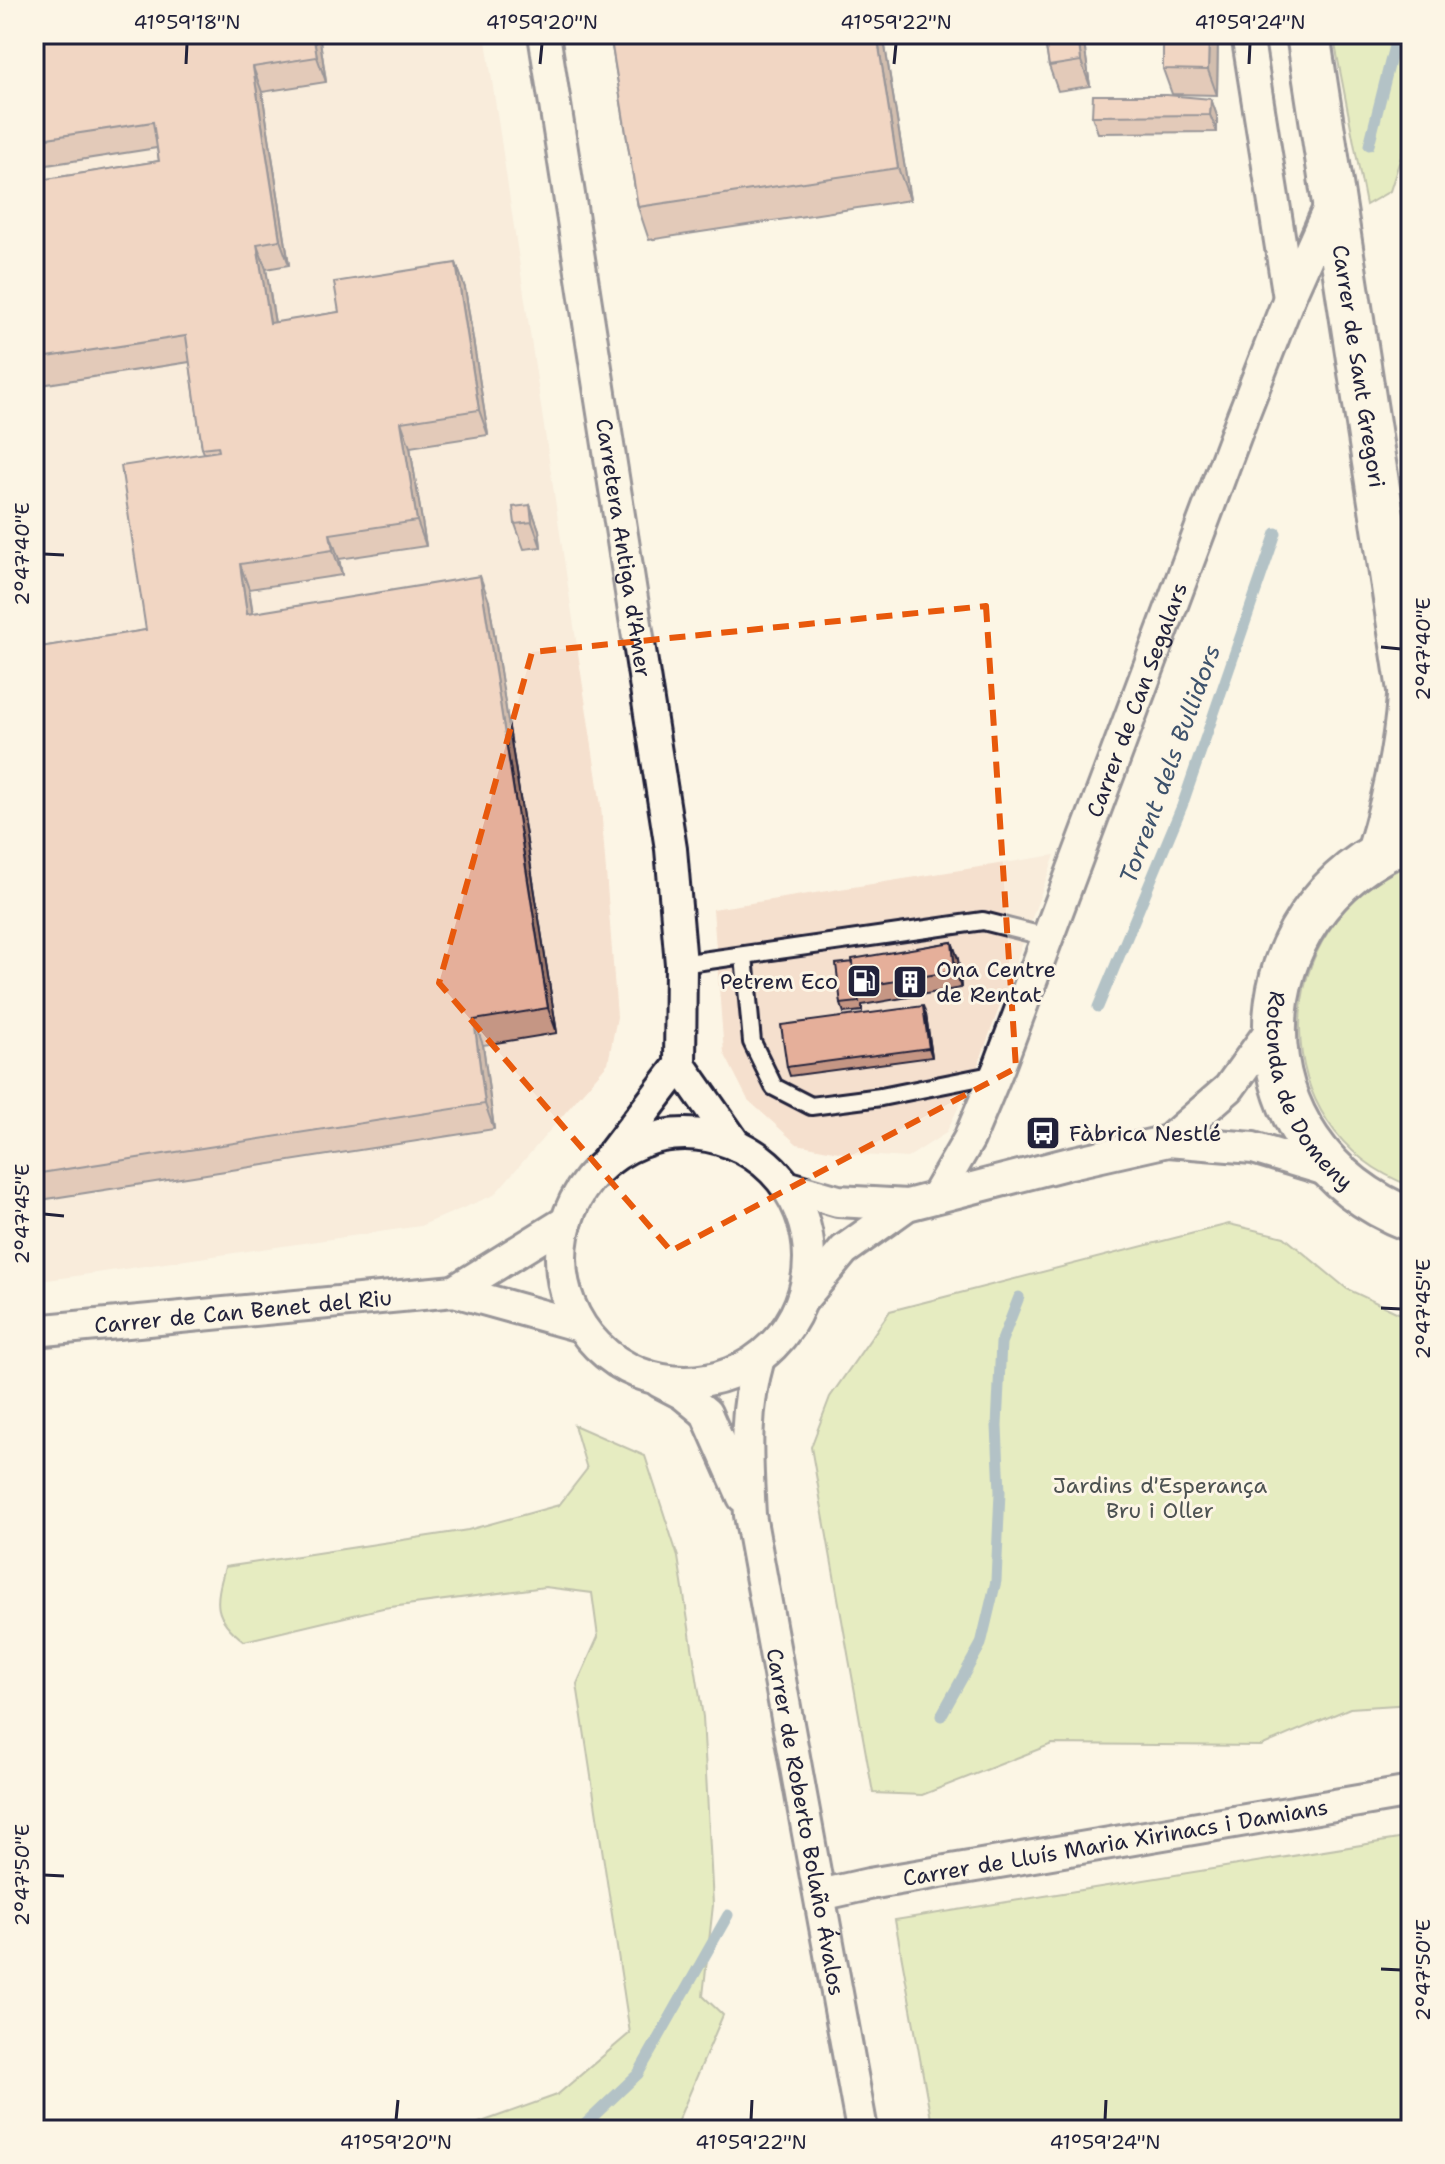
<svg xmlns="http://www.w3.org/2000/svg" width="1445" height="2164" font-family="'Shantell Sans',sans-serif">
<rect width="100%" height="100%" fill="#fcf5e5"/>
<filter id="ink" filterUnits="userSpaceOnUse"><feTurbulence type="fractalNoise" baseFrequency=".0125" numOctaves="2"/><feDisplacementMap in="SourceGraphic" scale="16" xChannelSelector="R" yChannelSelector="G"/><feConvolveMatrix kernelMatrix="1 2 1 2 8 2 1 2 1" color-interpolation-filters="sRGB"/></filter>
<g filter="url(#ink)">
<path fill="#f5e0ce" d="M34 34H485L601 806 617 1017 608 1063 494 1195 420 1226 34 1282Z
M1055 855 976 1071 946 1133 907 1158 849 1154 797 1144 748 1100 724 1053 713 909Z"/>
<path fill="#cde095" stroke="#788168" stroke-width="2" d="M1333 34H1411V125L1390 191 1366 205Z
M1411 864V1186C1261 1131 1265 923 1411 864Z
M1229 1224 1284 1237 1347 1289 1411 1319V1704L1350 1708 1261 1746 1052 1744 922 1795 873 1793 811 1447 830 1397 890 1311Z
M574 1425 645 1456 678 1557 703 1717 713 1905 703 1996 723 2015 674 2130H459L557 2095 630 2033 577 1684 598 1637 592 1593 545 1587 383 1608 244 1641C212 1617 215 1603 225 1567L468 1530 559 1505 587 1469Z
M1411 1837V2130H933L895 1920Z"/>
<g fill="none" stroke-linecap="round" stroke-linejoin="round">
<path stroke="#5b849f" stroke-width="11" d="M1369 145 1397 34
M1098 1007 1182 806 1276 533
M941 1716 981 1644 996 1581 1000 1492 997 1426 1001 1343 1019 1297
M579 2130 638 2074 728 1915"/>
<g stroke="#22223b" stroke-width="22">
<path id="service" d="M744 956 752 1042 774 1087 811 1106 881 1097 996 1074
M681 964 983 921 1047 937"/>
</g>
<g stroke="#22223b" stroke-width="36">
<g id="minor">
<path id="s1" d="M544 34 671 849 681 964 680 1065 606 1162"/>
<path d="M1247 34 1289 298"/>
<path d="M680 1065 736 1145"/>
<circle cx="685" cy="1258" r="124"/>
<path d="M1168 1141 1229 1088 1275 1024"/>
<path d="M786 1186 838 1201 907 1205"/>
<path id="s2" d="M936 1196 969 1139 999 1067 1242 418 1289 298 1333 199"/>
<path d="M454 1291 567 1221"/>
<path d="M804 1298 844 1250 907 1205 1070 1163 1168 1141 1253 1148 1336 1173"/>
<path id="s3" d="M34 1331 454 1291 580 1326"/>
<path id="s4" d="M759 1358C743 1414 747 1458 750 1515L862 2130"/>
<path d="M660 1382 683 1394 706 1413 743 1497"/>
<path id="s5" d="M820 1895 869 1884 1411 1792"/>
</g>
</g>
<g stroke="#22223b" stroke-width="48">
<g id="secondary">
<path id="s6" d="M1308 34 1411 703"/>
<path id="s7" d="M1411 838C1230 910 1229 1149 1411 1220"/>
<path d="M1378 853C1394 801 1405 752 1409 697"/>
</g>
</g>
<use href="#service" stroke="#fcf5e5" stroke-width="16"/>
<use href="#minor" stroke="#fcf5e5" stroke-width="30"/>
<use href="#secondary" stroke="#fcf5e5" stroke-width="42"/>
</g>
<path fill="#c59684" stroke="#22223b" stroke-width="2" d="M34 34H319L326 82 262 92 289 265 266 269 275 323 339 312 456 263 465 288 488 435 410 447 426 546 339 559 342 575 249 589 253 613 489 601 557 1033 483 1045 494 1129 34 1201V648L146 630 204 453 202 448 190 362 34 386V181L159 161 157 148 34 167Z
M610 34H883L910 200 649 240 638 207Z
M1044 34H1135L1084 43 1090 86 1058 91 1049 66Z
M1163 34H1218L1217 95 1172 94 1163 69Z
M1211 99 1217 116V132L1098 133 1092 116Z
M530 505 539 530 541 547 524 549 515 524Z
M952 942 958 959 961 988 862 1005V1011L844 1013 841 1004 853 962Z
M926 1015 932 1057 790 1076 787 1067Z"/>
<path fill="#a07a6c" stroke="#22223b" stroke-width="2" d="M313 34H319L326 82 317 57Z
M877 34H883L910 200 898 168Z
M1078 34H1081L1084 43 1090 86 1081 61Z
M1209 34H1218L1217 95 1208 70Z
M253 67 262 92 289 265 280 240Z
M1211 99 1217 116V132L1210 115Z
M257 244 266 269 279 348 270 323Z
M456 263 465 288 488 435 479 410Z
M401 422 410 447 426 546 417 521Z
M530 505 539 530 541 547 532 522Z
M330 534 339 559 342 575 333 550Z
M240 564 249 589 256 638 247 614Z
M480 576 489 601 557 1033 548 1008Z
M952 942 958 959 961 988 955 971Z
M923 1006 926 1015 932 1057 929 1048Z
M474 1020 483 1045 494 1129 485 1104Z"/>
<path fill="#e5af9a" stroke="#22223b" stroke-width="2" d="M34 34H313L317 57 253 67 280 240 257 244 270 323 339 312 334 282 456 263 479 410 401 422 417 521 330 534 333 550 240 564 247 614 480 576 548 1008 474 1020 485 1104 34 1174V648L146 630 121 466 219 451 218 446 202 448 186 336 34 359V181L159 161 153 122 34 140Z
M610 34H877L898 168 638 207Z
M1044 34H1078L1081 61 1049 66Z
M1163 34H1209L1208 70 1163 69Z
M1093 95H1167L1211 99 1210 115 1092 116Z
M530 505 532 522 515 524 513 507Z
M952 942 955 971 855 988 852 959Z
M853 962 855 988 859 1002 841 1004 836 964Z
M923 1006 929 1048 787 1067 781 1025Z"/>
</g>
<path d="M0 0H1445V2164H0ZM986 606 1016 1068 671 1251 439 983 532 652Z" fill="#fcf5e5" fill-opacity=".55" fill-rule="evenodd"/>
<path fill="none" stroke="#e8590c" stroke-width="6" stroke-dasharray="16 10" stroke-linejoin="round" d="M986 606 1016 1068 671 1251 439 983 532 652Z"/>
<path fill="none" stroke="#22223b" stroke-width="3" d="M186 64 187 44M540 64 542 44M894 64 896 44M1249 64 1250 44M44 554 64 555M1381 647 1401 649M44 1214 64 1216M1381 1308 1401 1309M44 1875 64 1876M1381 1969 1401 1970M396 2120 398 2100M751 2120 752 2100M1105 2120 1106 2100"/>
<defs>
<g id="fuel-square" transform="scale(1.8)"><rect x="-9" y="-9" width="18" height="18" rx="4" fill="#22223b" stroke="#fcf5e5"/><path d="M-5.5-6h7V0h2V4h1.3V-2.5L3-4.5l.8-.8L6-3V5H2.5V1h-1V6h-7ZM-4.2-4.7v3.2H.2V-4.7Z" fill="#fff"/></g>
<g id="building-square" transform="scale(1.8)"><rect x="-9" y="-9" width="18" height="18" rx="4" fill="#22223b" stroke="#fcf5e5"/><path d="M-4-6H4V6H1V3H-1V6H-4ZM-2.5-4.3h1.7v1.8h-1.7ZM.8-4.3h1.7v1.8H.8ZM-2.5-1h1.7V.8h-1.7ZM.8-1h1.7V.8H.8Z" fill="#fff"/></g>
<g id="bus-square" transform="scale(1.8)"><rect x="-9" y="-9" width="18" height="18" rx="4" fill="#22223b" stroke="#fcf5e5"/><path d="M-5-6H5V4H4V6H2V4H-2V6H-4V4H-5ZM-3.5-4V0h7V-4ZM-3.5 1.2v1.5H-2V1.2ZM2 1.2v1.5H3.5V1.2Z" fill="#fff"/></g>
</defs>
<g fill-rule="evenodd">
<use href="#fuel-square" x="864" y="981"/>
<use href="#building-square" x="910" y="982"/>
<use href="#bus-square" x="1043" y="1133"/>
</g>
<g text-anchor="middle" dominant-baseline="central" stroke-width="6" stroke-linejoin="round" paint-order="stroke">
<g font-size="22" fill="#22223b" stroke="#fcf5e5">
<text stroke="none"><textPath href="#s6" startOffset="336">Carrer de Sant Gregori</textPath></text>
<text stroke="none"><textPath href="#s1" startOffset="520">Carretera Antiga d'Amer</textPath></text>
<text stroke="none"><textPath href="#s2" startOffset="536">Carrer de Can Segalars</textPath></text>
<text stroke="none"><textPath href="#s7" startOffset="320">Rotonda de Domeny</textPath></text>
<text stroke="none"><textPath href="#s3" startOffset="210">Carrer de Can Benet del Riu</textPath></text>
<text stroke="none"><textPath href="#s4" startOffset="470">Carrer de Roberto Bolaño Ávalos</textPath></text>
<text stroke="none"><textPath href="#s5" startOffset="300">Carrer de Lluís Maria Xirinacs i Damians</textPath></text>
</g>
<g font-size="22" fill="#22223b" stroke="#fcf5e5" text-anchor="start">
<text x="936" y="969">Ona Centre<tspan x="936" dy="25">de Rentat</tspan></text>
<text x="838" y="981" text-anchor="end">Petrem Eco</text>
<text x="1069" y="1133">Fàbrica Nestlé</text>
</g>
<g font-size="22" fill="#4d5252" stroke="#fcf5e5">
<text x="1160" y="1485">Jardins d'Esperança<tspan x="1160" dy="25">Bru i Oller</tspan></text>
</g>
<g font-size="24" font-style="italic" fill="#3e536d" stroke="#fcf5e5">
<text transform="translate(1170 764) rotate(-70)">Torrent dels Bullidors</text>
</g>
</g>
<rect width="1445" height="2164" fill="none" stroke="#fcf5e5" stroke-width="88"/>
<rect x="44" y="44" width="1357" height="2076" fill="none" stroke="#22223b" stroke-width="3"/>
<g font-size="20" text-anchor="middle" fill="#22223b">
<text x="187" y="29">41°59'18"N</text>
<text x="542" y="29">41°59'20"N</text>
<text x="896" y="29">41°59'22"N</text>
<text x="1250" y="29">41°59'24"N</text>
<text transform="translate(22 554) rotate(-90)" y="7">2°47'40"E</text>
<text transform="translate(1423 649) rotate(-90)" y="7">2°47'40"E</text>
<text transform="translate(22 1214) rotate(-90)" y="7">2°47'45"E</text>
<text transform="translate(1423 1309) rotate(-90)" y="7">2°47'45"E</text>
<text transform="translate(22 1875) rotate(-90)" y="7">2°47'50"E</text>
<text transform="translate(1423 1970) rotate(-90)" y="7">2°47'50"E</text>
<text x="396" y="2149">41°59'20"N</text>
<text x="751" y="2149">41°59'22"N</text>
<text x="1105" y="2149">41°59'24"N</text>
</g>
</svg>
